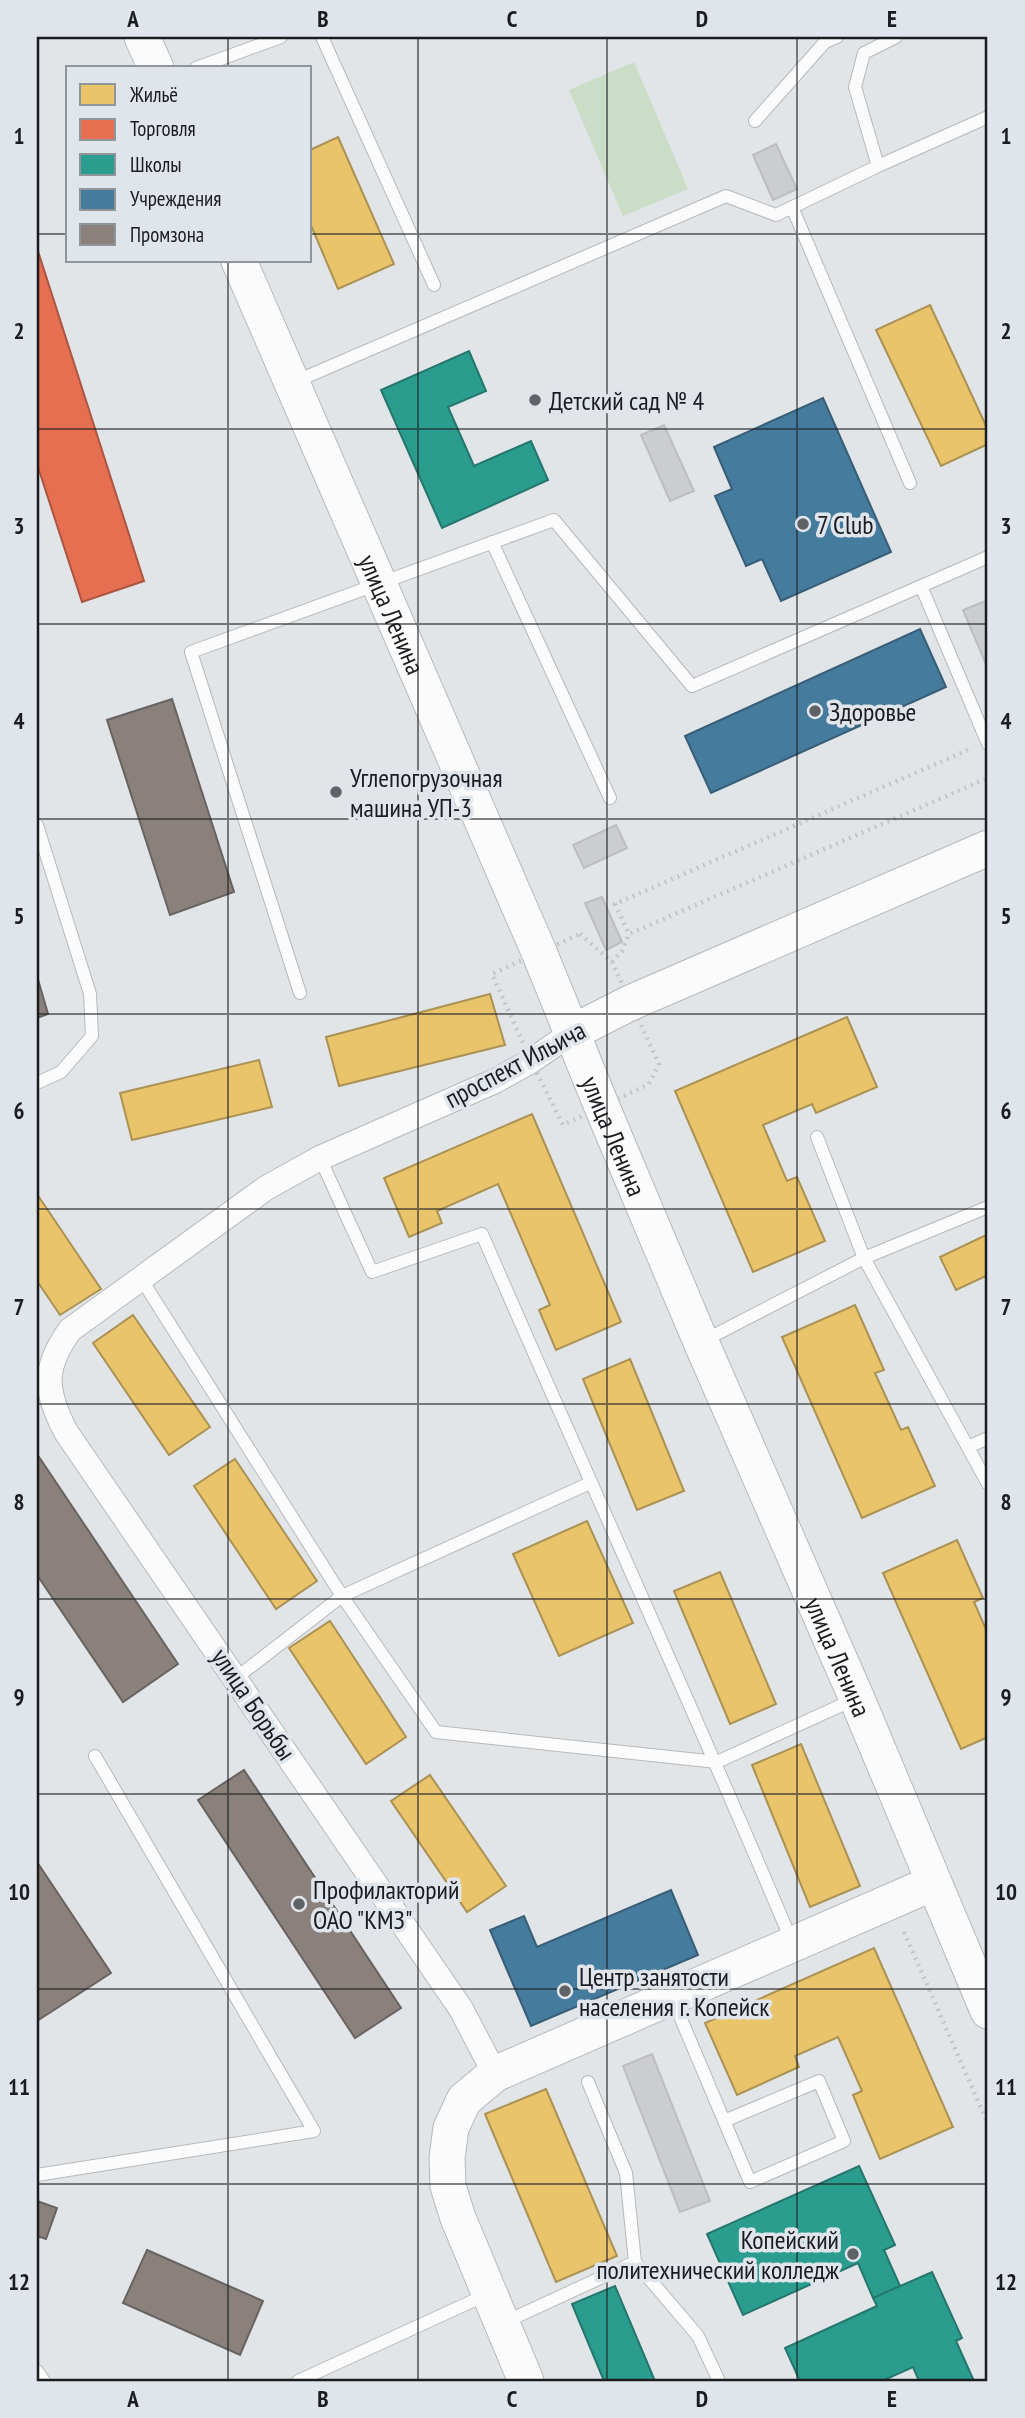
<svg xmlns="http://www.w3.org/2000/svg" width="1025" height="2418" font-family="'PT Sans Narrow',sans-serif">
<rect width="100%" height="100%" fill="#e2e5e8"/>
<path fill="#c9ddc7" d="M634 62 688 189 623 216 569 90Z"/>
<path fill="#e9c46a" stroke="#ab9254" stroke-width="2" d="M338 137 394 264 338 289 310 223V150Z
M930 305 988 430V444L941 466 876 330Z
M490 994 505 1045 339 1086 326 1037Z
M847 1017 877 1087 816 1113 812 1104 763 1125 787 1181 797 1177 825 1241 753 1272 675 1091Z
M259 1060 272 1107 132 1140 120 1093Z
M532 1114 621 1322 556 1350 539 1310 550 1305 498 1184 437 1211 442 1223 409 1237 384 1178Z
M37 1194 101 1289 60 1315 37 1281Z
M988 1234V1275L956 1290 940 1257Z
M855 1305 884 1370 875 1373 901 1430 908 1427 935 1486 862 1518 782 1337Z
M133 1315 210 1427 169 1455 93 1343Z
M630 1359 684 1491 637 1510 583 1379Z
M235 1459 317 1581 276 1609 194 1486Z
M587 1521 633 1623 559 1656 513 1554Z
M957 1540 983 1598 974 1602 988 1634V1737L961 1749 883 1573Z
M720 1572 776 1704 730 1724 674 1591Z
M330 1621 406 1737 366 1764 289 1648Z
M801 1744 860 1886 810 1907 752 1765Z
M430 1775 506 1886 467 1912 391 1801Z
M874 1948 953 2127 880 2159 853 2095 862 2091 838 2037 795 2056 799 2067 737 2095 705 2023Z
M546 2089 617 2256 556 2282 485 2114Z"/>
<path fill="#e76f51" stroke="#aa5642" stroke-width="2" d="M37 248 144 581 82 602 37 464Z"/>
<path fill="#2a9d8f" stroke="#25766d" stroke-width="2" d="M469 351 486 391 448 407 474 466 531 441 548 480 442 528 381 390Z
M859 2166 895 2245 884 2250 900 2286 873 2298 858 2263 743 2315 707 2234Z
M932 2272 962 2338 956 2341 974 2381H919L913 2367 882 2381H800L785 2348 877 2306 873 2298Z
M615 2286 655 2381H604L572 2304Z"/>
<path fill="#457b9d" stroke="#385e77" stroke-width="2" d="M823 398 891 552 781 601 762 559 746 566 715 496 732 489 714 447Z
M920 629 946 687 711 793 685 736Z
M671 1890 698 1955 531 2026 490 1930 524 1916 537 1947Z"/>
<path fill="#8a817c" stroke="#686360" stroke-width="2" d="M172 699 234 892 170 915 107 720Z
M37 976 48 1014 37 1018Z
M37 1454 178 1664 123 1702 37 1575Z
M244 1770 401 2008 355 2038 198 1800Z
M37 1862 111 1973 37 2021Z
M37 2201 57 2208 46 2239 37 2236Z
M147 2250 263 2301 240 2355 123 2303Z"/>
<path fill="#cccdd0" stroke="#bdbdc0" stroke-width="2" d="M776 144 797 189 773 200 753 155Z
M664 425 694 491 670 501 641 435Z
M988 600V669L963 610Z
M616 825 627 848 584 868 573 845Z
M602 897 622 942 606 950 585 903Z
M652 2054 710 2201 680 2212 623 2066Z"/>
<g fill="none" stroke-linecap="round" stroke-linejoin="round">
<g stroke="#b7b8bb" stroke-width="14">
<path id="lane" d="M322 37 434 285
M196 68 281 37
M755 121 825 42 837 37
M878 166 855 87 864 53 896 37
M792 207 910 483
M292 383 726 196 776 215 878 166 988 117
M492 542 610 798
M921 586 988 744
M37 825 90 994 92 1036 61 1072 37 1083
M300 993 191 652 554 520 692 686 988 557
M320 1158 372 1272 482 1234C584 1470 692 1704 792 1942
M988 1207 864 1258 988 1484
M140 1277 342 1596 436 1732 717 1762 855 1699
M705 1340 864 1258 817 1137
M968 1447 988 1438
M236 1678 342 1596 590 1483
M673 2000 750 2182 844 2141 819 2081 724 2121
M588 2082 626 2173 635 2262 698 2336 719 2381
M37 2175 314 2131 95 1756
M505 2322 635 2262
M37 2371 44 2381
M298 2381 488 2294"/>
</g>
<g stroke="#b7b8bb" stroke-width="26">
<path id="street" d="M495 2074 461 2009 66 1432C45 1391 42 1369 70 1330L266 1188 320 1158 495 1081 531 1061 573 1032"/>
</g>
<g stroke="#b7b8bb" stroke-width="37">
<g id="secondary">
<path d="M142 37 156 68"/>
<path id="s1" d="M239 261 539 952 602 1107 701 1342 857 1699 988 2011"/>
<path d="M573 1032 630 1003 988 848"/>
<path d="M526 2381 458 2218 448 2186 447 2158 451 2128 464 2100 495 2074 933 1883"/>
</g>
</g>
<path stroke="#c4c5c6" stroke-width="4.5" stroke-dasharray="2 5" stroke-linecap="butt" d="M968 750 615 904 629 934 988 778
M580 934 612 962 659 1064 649 1084 563 1125 531 1061 492 974Z
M612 962 622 951 629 934
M904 1932 988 2124"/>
<use href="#lane" stroke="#fbfbfc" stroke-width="12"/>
<use href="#street" stroke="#fbfbfc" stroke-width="24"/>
<use href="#secondary" stroke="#fbfbfc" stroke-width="35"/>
</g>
<path fill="none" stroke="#1a1c1f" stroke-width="2" stroke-opacity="0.55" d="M228 37V68M418 37V2381M607 37V2381M797 37V2381M37 234H68M310 234H988M228 261V2381M37 429H988M37 624H988M37 819H988M37 1014H988M37 1209H988M37 1404H988M37 1599H988M37 1794H988M37 1989H988M37 2184H988"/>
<g fill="#606265" stroke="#dfe5eb" stroke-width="2.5">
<circle cx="535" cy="400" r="7"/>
<circle cx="803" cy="524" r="7"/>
<circle cx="815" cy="711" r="7"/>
<circle cx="336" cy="792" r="7"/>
<circle cx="299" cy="1904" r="7"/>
<circle cx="565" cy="1991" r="7"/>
<circle cx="853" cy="2254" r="7"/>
</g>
<g text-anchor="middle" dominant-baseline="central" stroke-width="7" stroke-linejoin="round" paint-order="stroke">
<g font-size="26" fill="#1a1c1f" stroke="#dfe5eb" text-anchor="start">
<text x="549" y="400">Детский сад № 4</text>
<text x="817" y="524">7 Club</text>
<text x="829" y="711">Здоровье</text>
<text x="350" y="777">Углепогрузочная<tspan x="350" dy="30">машина УП-3</tspan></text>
<text x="313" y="1889">Профилакторий<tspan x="313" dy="30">ОАО "КМЗ"</tspan></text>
<text x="579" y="1976">Центр занятости<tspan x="579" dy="30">населения г. Копейск</tspan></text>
<text x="839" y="2239" text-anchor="end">Копейский<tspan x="839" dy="30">политехнический колледж</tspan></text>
</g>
<g font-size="26" fill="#1a1c1f" stroke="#dfe5eb">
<text stroke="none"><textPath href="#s1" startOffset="385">улица Ленина</textPath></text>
<text transform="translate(515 1064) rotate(-28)">проспект Ильича</text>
<text stroke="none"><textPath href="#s1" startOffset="952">улица Ленина</textPath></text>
<text stroke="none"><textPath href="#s1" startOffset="1519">улица Ленина</textPath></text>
<text transform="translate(254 1704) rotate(56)">улица Борьбы</text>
</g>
</g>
<rect width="1025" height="2418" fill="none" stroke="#dfe5eb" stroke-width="77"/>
<rect x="66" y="66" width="245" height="196" fill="#dfe5eb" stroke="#909599" stroke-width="2"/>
<rect x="80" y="84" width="35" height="21" fill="#e9c46a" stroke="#909599" stroke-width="2"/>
<text x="130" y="102" font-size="21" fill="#1a1c1f">Жильё</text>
<rect x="80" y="119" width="35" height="21" fill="#e76f51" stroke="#909599" stroke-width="2"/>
<text x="130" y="136" font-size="21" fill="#1a1c1f">Торговля</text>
<rect x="80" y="154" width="35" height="21" fill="#2a9d8f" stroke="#909599" stroke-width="2"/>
<text x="130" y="172" font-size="21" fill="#1a1c1f">Школы</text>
<rect x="80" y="189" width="35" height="21" fill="#457b9d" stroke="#909599" stroke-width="2"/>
<text x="130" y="206" font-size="21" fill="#1a1c1f">Учреждения</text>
<rect x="80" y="224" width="35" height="21" fill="#8a817c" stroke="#909599" stroke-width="2"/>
<text x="130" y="242" font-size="21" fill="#1a1c1f">Промзона</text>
<rect x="38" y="38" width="948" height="2342" fill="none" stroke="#1a1c1f" stroke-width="2.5"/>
<g font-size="23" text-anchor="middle" font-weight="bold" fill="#1a1c1f">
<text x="133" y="27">A</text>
<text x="323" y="27">B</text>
<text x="512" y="27">C</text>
<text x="702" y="27">D</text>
<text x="892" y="27">E</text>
<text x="19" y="144">1</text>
<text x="1006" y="144">1</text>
<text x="19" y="339">2</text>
<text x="1006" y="339">2</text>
<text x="19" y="534">3</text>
<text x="1006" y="534">3</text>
<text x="19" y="729">4</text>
<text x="1006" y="729">4</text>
<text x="19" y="924">5</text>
<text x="1006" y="924">5</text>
<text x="19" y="1119">6</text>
<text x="1006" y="1119">6</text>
<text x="19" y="1315">7</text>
<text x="1006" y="1315">7</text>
<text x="19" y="1510">8</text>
<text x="1006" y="1510">8</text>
<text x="19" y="1705">9</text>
<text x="1006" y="1705">9</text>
<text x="19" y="1900">10</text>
<text x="1006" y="1900">10</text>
<text x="19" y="2095">11</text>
<text x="1006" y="2095">11</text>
<text x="19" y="2290">12</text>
<text x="1006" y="2290">12</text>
<text x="133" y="2407">A</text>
<text x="323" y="2407">B</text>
<text x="512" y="2407">C</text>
<text x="702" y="2407">D</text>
<text x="892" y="2407">E</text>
</g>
</svg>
